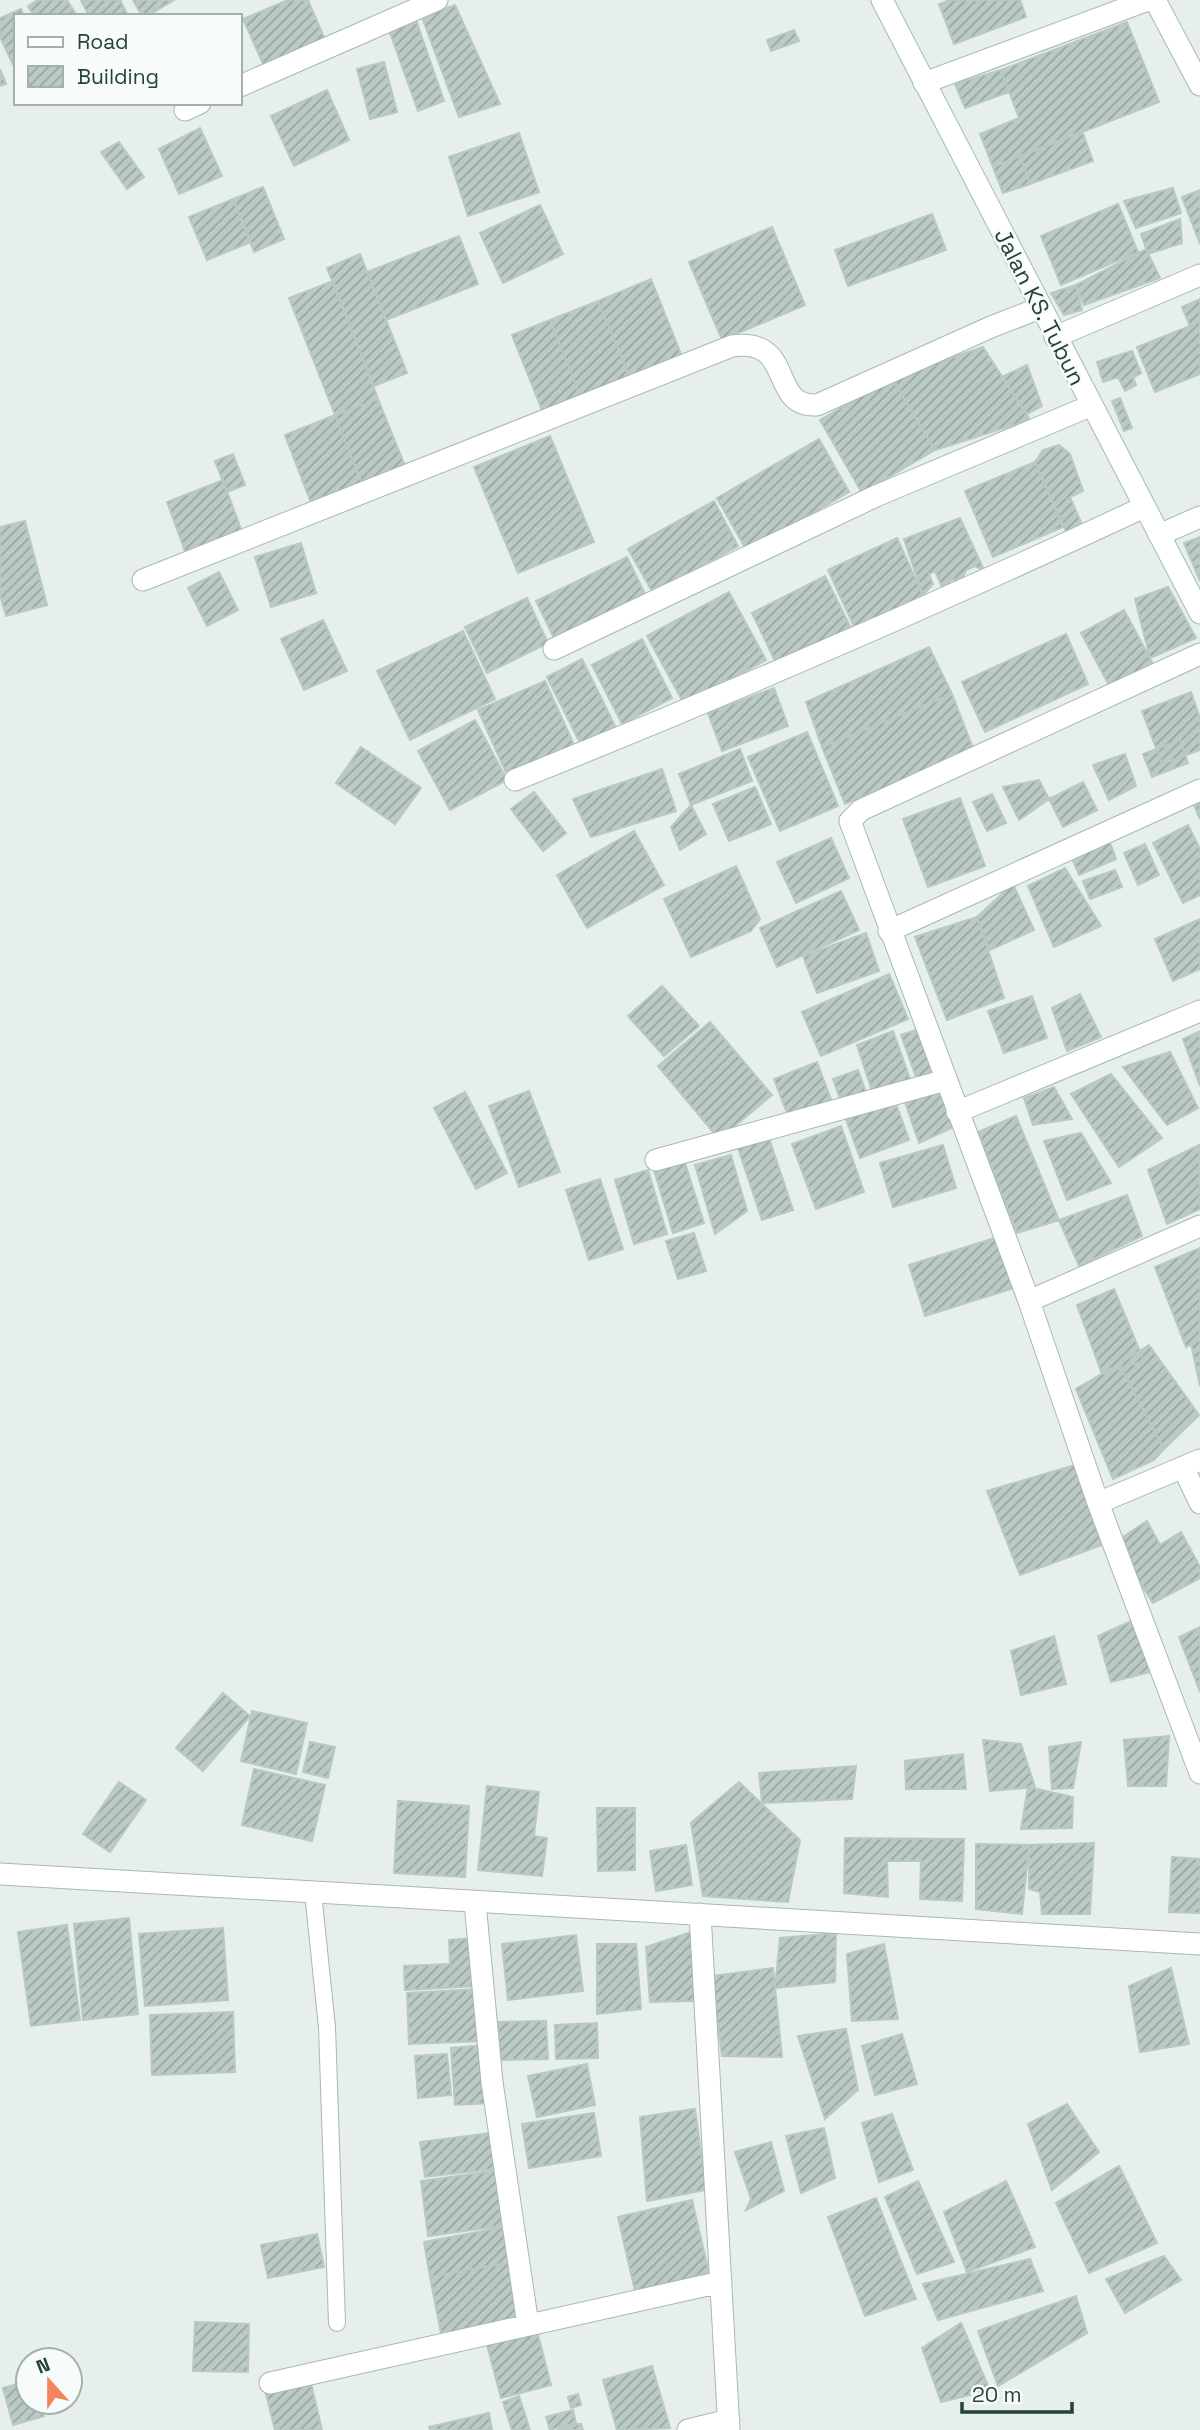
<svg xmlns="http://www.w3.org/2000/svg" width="1200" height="2430" font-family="'Space Grotesk',sans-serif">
<defs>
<pattern id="building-hatch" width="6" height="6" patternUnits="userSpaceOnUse" patternTransform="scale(1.75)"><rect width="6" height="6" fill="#bbcac4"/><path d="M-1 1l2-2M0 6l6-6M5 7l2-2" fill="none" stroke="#98a6a0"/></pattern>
</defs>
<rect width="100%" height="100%" fill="#e6efeb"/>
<path fill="url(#building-hatch)" stroke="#b8c9c2" stroke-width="2" d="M38 0H67L77 16H34L28 6Z
M81 0H120L127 14 89 16Z
M133 0H174L147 16H142Z
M288 0H308L326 42 265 68 243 19Z
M950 0H1020L1026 17 954 44 939 4Z
M455 5 500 104 459 117 422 17Z
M21 9 24 16H16V71L0 37V18Z
M416 20 444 101 418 111 389 30Z
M1127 22 1159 102 993 167 980 134 1019 118 1001 70Z
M794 30 799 41 771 51 767 40Z
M384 62 397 112 370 119 357 69Z
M0 69 6 84 0 86Z
M1001 70 1009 92 965 108 955 84Z
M327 90 349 140 294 166 271 116Z
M200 128 222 176 179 194 159 149Z
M1082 131 1093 161 1030 184 1020 156Z
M519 133 539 192 468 216 449 157Z
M119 142 144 177 127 189 101 152Z
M1020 156 1030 184 1003 193 993 167Z
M263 187 284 239 254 252 233 199Z
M1173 188 1181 213 1136 228 1124 201Z
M1200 190V244L1182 197Z
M233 199 251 242 207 260 189 217Z
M1118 204 1138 252 1061 285 1041 236Z
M540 205 563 254 503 283 480 233Z
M932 214 946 250 848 286 835 250Z
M1180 219 1182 243 1148 254 1141 234Z
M772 227 805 305 722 340 689 262Z
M459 236 478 284 386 320 367 272Z
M1146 249 1160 278 1084 305 1076 285Z
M360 254 407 373 374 386 327 268Z
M651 279 683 359 631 380 598 301Z
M333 281 378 399 335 415 289 298Z
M1076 285 1082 310 1064 315 1051 293Z
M1200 299V374L1155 392 1137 347 1190 326 1182 307Z
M598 301 631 380 582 400 550 320Z
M550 320 582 400 544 415 512 335Z
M983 347 1030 420 935 450 892 378Z
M1132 351 1141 373 1133 378 1136 385 1125 391 1118 377 1103 382 1097 362Z
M1027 365 1042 406 1027 414 1002 377Z
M892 378 935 450 862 493 820 420Z
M1120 398 1132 428 1124 431 1112 401Z
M378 399 407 471 364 489 335 415Z
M335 415 364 489 313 508 285 435Z
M550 436 594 542 518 573 474 467Z
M819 439 849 492 747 551 717 498Z
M1059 445 1070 454 1083 491 1070 497 1084 529 1068 536 1035 462 1043 450Z
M233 454 245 485 227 492 215 461Z
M1035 462 1063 527 993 557 965 491Z
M223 480 242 532 186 554 167 502Z
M714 501 738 546 653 593 628 549Z
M960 518 985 572 975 566 966 570 963 577 965 586 959 588 953 579 948 583 951 591 945 594 935 571 929 574 933 584 923 595 904 539Z
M25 521 47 605 6 616 0 595V527Z
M1200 537V581L1184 543Z
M897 538 926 602 857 633 828 570Z
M301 543 316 593 271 607 255 557Z
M627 557 645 594 554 638 536 601Z
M219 572 238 610 207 626 188 588Z
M825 576 851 628 777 665 752 613Z
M1168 587 1196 638 1150 658 1135 599Z
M729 592 766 660 684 704 647 636Z
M527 598 548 643 487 673 465 627Z
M1124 610 1153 664 1110 687 1081 633Z
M323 620 347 671 304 690 281 639Z
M463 631 495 699 410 740 377 671Z
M1066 634 1088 684 985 732 962 682Z
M642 639 672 698 622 724 592 665Z
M929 647 952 694 822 747 806 702Z
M582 659 617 730 582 747 547 677Z
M545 681 575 747 508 777 478 710Z
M774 688 788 726 722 751 708 713Z
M1191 692 1200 718V750L1162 764 1142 711Z
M952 694 974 751 845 804 822 747Z
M475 720 507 780 450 810 418 751Z
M807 732 838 806 780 831 748 757Z
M1180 740 1188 763 1152 777 1143 754Z
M361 747 421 788 395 824 336 783Z
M740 749 752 781 691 805 679 774Z
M1125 754 1136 786 1109 800 1093 765Z
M662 769 676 811 591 837 573 799Z
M1039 780 1049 799 1019 820 1003 787Z
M1083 782 1097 810 1063 827 1049 799Z
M755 787 771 824 729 841 713 804Z
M534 792 566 833 543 851 511 809Z
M992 794 1006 823 987 831 973 802Z
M1200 797V819L1192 800Z
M960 798 985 866 928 887 903 819Z
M691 805 706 834 680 850 671 827Z
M1188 825 1200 849V895L1183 903 1153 843Z
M634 831 664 885 587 928 557 875Z
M831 838 849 878 796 903 777 862Z
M1109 840 1116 859 1079 875 1071 856Z
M1145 844 1159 875 1138 885 1124 853Z
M736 866 760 919 751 931 691 957 664 899Z
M1065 868 1101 926 1054 947 1028 886Z
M1115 870 1122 887 1090 899 1083 881Z
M1013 884 1034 930 990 950 977 917Z
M841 891 859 930 777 967 760 928Z
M977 917 1004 998 947 1020 915 937Z
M1200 919V969L1173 981 1155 939Z
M866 933 879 971 817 993 803 956Z
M889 974 908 1019 821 1056 802 1012Z
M662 986 699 1026 664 1056 628 1016Z
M1080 994 1101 1037 1067 1051 1052 1008Z
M1032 996 1047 1038 1004 1053 988 1011Z
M710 1022 772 1095 719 1139 658 1066Z
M922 1028 939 1077 919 1086 901 1035Z
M893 1031 910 1079 872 1091 857 1045Z
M1200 1031V1086L1183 1039Z
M1170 1052 1198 1108 1167 1125 1123 1067Z
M817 1062 833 1105 790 1121 774 1079Z
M858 1070 868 1098 843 1107 833 1079Z
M1111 1074 1162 1138 1119 1167 1071 1094Z
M936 1087 956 1126 919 1143 904 1099Z
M1054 1087 1072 1119 1033 1125 1024 1098Z
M529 1091 560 1172 519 1187 489 1106Z
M465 1092 507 1173 476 1189 434 1108Z
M895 1101 909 1140 860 1158 846 1119Z
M1016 1116 1059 1220 1017 1233 978 1132Z
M841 1126 864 1192 816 1209 792 1144Z
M1081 1133 1111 1183 1067 1200 1044 1141Z
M768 1135 793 1210 762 1220 737 1145Z
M943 1145 956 1188 893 1207 880 1163Z
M1199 1145 1200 1209 1167 1224 1148 1170Z
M731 1155 747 1211 715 1234 695 1165Z
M684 1160 704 1223 673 1233 654 1170Z
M648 1170 667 1234 634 1244 615 1180Z
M600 1179 623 1249 589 1260 566 1190Z
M1127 1195 1142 1236 1079 1266 1059 1220Z
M694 1233 706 1271 678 1279 666 1241Z
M1001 1236 1017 1287 925 1316 909 1265Z
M1200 1248V1340L1186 1347 1155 1267Z
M1114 1289 1144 1361 1102 1374 1077 1305Z
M1200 1340V1386L1191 1344Z
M1149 1345 1199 1415 1164 1449 1119 1364Z
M1119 1364 1164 1449 1154 1460 1113 1479 1076 1389Z
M1075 1465 1102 1545 1020 1575 987 1491Z
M1147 1521 1160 1545 1181 1532 1200 1567V1578L1153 1603 1114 1543Z
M1136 1619 1150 1672 1111 1682 1098 1636Z
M1200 1627V1692L1179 1637Z
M1054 1636 1066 1684 1021 1695 1011 1651Z
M223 1693 250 1716 203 1771 176 1748Z
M252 1711 307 1723 296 1774 241 1761Z
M1169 1736 1166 1786H1128L1124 1740Z
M983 1740 1021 1744 1035 1787 990 1791Z
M310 1742 335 1747 328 1778 303 1772Z
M1081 1742 1073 1788 1052 1789 1049 1747Z
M963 1754 966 1789H906L905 1761Z
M856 1766 852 1799 762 1803 759 1773Z
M254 1769 325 1785 312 1841 242 1825Z
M119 1782 146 1800 110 1852 83 1834Z
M739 1782 800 1840 788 1902 703 1896 691 1823Z
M487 1786 539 1792 534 1836 547 1838 542 1876 478 1870Z
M1028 1787 1073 1797 1072 1828 1021 1829Z
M398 1801 469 1806 465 1877 394 1873Z
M597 1808H635V1870L598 1871Z
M845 1838 964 1839 962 1901 920 1899 921 1861H887L888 1897 844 1893Z
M1094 1843 1090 1914H1042L1040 1892 1029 1889V1845Z
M976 1844 1029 1845 1022 1914 976 1909Z
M686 1845 692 1885 656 1891 650 1851Z
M1172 1857 1200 1859V1913L1169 1912Z
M129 1918 138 2014 83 2020 74 1924Z
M67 1925 80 2020 31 2026 18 1932Z
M223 1928 228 2000 145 2006 139 1934Z
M691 1932 694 2001 650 2002 646 1947Z
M836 1933 835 1982 775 1988 780 1938Z
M576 1935 583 1991 508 2000 502 1944Z
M476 1938 478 1986 405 1990 404 1966 450 1964 449 1940Z
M597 1944H636L641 2009 597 2014Z
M884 1944 898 2019 852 2021 847 1954Z
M773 1968 782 2057 722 2056 712 1976Z
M1171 1968 1189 2044 1140 2052 1129 1986Z
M481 1989 483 2041 409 2044 407 1993Z
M233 2012 235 2072 152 2075 150 2015Z
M546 2021 548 2059 500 2060 498 2022Z
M597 2023 598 2058 556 2059 555 2025Z
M846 2029 858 2090 825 2119 798 2036Z
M902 2034 917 2084 875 2095 862 2046Z
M485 2045 489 2103 455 2105 451 2048Z
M447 2054 451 2095 418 2098 415 2056Z
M587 2064 595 2105 537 2117 528 2076Z
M1067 2104 1099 2152 1052 2190 1028 2124Z
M695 2109 706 2190 647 2201 640 2117Z
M594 2113 601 2156 529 2168 522 2124Z
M892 2114 913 2170 879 2182 862 2123Z
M824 2128 835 2178 801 2193 786 2136Z
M497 2132 501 2168 425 2177 420 2142Z
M771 2142 784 2191 746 2210 751 2199 735 2152Z
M1119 2166 1157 2243 1089 2273 1056 2203Z
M501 2170 508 2225 428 2236 421 2181Z
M918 2181 954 2262 917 2274 885 2197Z
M1006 2181 1035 2247 967 2272 944 2212Z
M876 2198 916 2299 865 2316 828 2217Z
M692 2200 709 2273 635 2291 618 2217Z
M504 2227 511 2262 430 2277 424 2242Z
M317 2234 324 2267 268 2278 261 2245Z
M1164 2256 1181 2280 1125 2313 1106 2279Z
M1030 2259 1043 2291 938 2320 923 2284Z
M511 2262 523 2322 442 2338 430 2277Z
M1076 2296 1087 2333 998 2386 978 2331Z
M195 2322 249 2324 248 2372 193 2371Z
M961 2323 990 2390 941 2402 922 2348Z
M536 2327 551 2385 501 2398 486 2341Z
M652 2366 670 2428 617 2430 603 2380Z
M310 2379 322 2430H275L265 2390Z
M28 2381V2402H40L44 2416 13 2425 3 2388Z
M578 2394 581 2405 571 2408 568 2397Z
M519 2396 530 2430H512L503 2402Z
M573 2410 576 2423 550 2430 546 2417Z
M489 2413 492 2430H430L429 2427Z
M578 2424H581L583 2430H557Z"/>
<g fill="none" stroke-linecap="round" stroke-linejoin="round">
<g stroke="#a8b8b2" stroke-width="18">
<path id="lane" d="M313 1893 327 2027 337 2323"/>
</g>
<g stroke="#a8b8b2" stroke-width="23">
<path id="street" d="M1155 0 1200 85
M924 83 1148 0
M240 86 437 0
M185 110 200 103
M1055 337 1200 275
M1159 535 1200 517
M143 580 732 346C796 337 768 408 817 405L991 327 1040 308
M554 649 876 496 1090 406
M1200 654 861 810 850 821 1029 1301 1200 1226
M515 780C727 695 937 604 1144 507
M889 931 1200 790
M957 1112 1200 1011
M656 1160 946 1080
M1029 1301 1098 1503 1200 1773
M1183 1467 1200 1503
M1098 1503 1200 1460
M0 1874C400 1899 800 1917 1200 1944
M475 1903 492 2082 528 2325
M700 1914 729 2430
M270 2383 721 2282
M688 2430 729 2420"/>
</g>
<g stroke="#a4bbb3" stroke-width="23">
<path id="secondary" d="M882 0 1200 613"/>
</g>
<use href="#lane" stroke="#fff" stroke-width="16"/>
<use href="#street" stroke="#fff" stroke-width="21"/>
<use href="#secondary" stroke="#fff" stroke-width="21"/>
</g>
<g text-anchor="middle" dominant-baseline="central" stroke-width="5" stroke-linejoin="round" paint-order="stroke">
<g font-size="23" fill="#24423a" stroke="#f7fbf9">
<text transform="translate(1040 307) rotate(63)">Jalan KS. Tubun</text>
</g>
</g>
<rect x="14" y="14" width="228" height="91" fill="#f7fbf9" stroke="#a3b1ad" stroke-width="2"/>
<rect x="28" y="37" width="35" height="10" fill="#ffffff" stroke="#a3b1ad" stroke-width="2"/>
<text x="77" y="49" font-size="21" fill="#24423a">Road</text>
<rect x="28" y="66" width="35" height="21" fill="url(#building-hatch)" stroke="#a3b1ad" stroke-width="2"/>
<text x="77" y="84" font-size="21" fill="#24423a">Building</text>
<g transform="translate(49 2381) rotate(339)"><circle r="33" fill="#f7fbf9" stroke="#a3b1ad" stroke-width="2"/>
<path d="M0-5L12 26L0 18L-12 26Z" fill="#f4845f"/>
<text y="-10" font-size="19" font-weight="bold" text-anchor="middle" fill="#24423a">N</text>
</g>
<path d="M962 2402v10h110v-10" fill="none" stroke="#24423a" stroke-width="3.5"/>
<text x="972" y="2402" font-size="21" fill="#24423a" stroke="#f7fbf9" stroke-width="5" paint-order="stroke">20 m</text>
</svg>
